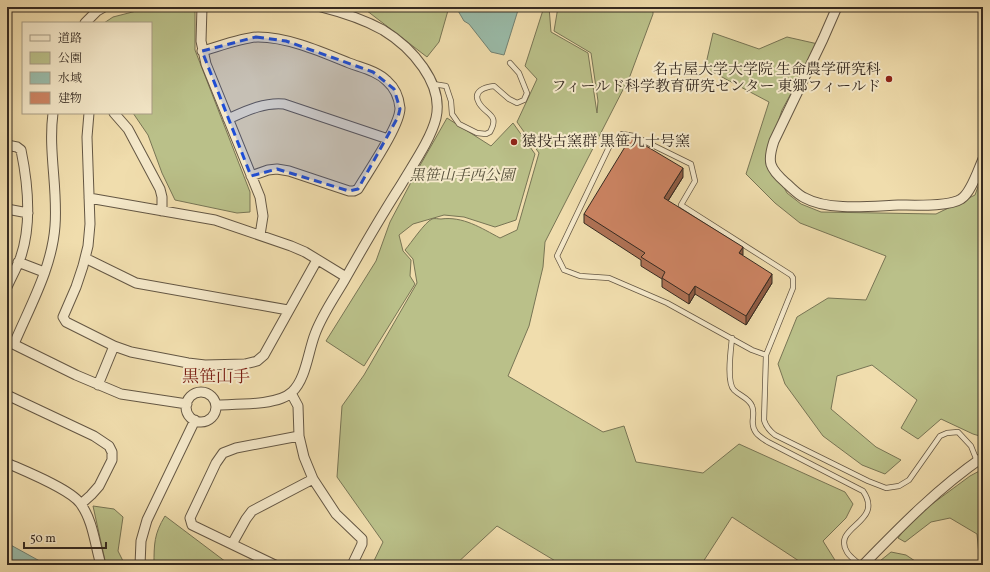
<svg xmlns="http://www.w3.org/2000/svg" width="990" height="572" font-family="Vollkorn,'Noto Serif JP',serif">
<rect width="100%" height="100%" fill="#f0ddad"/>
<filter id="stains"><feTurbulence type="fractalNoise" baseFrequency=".005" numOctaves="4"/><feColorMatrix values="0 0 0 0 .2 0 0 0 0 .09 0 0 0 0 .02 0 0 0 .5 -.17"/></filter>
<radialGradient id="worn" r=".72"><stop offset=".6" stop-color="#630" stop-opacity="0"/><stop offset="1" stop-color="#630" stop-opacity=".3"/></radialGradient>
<path fill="#bac089" stroke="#787555" d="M152 7H195V50L250 192V212L237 213 175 200 162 173 148 135 133 113H151V23H104L113 17Z
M362 7H449L439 42 427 57Z
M544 7H549L551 32 588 53 597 113 598 101 591 53 554 31 558 7H653V14L630 76 545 242 543 267 529 326 508 376 603 432 624 426 636 462 703 473 739 444 845 492 853 504 846 518 823 541 838 565H805L732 517 701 565H562L497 526 455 565H372L383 542 337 477 342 406 364 375 417 283 413 259 405 250C411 243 425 222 432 219 434 218 439 219 441 219 463 216 481 228 500 238L517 230 539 153 517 122 537 79 525 66Z
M713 33 759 49 787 37 818 44 782 110 767 156 787 193 801 204 821 212 936 214 975 195 983 173V437L973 434 941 419 918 439 901 428 917 400 872 365 837 376 831 409 876 447 901 460 885 474 862 465 823 436 785 384 778 364 797 317 828 298 866 300 886 256 800 223 775 203 746 174 769 102 705 68Z
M447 118 491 146 513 123 535 154 516 220 495 227 464 217 444 215 413 224 399 235 403 251 411 260 410 276 415 284 364 366 326 341 376 261 390 222 418 169Z
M983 469V565H980L977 534 950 518 931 522 905 542 898 538 913 518 970 476Z
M93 506 114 509 123 517 118 551 125 565H106Z
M165 516 230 565H154C154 544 154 534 165 516Z
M891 552 906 555 921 565H875Z"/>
<path fill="#9abcaa" stroke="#728273" d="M458 7H519L504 55 491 52 469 24 464 21 457 9Z
M7 543 47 565H7Z"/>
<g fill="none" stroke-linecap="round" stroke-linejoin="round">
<g stroke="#645744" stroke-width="6">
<path id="service" d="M433 84 446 86 451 101 452 114 459 124 477 133 486 134 490 132C500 114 486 115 479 103 472 91 485 87 494 86L509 99 517 103 524 100 527 93 519 73 510 63
M732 338C731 349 726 382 734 390 740 396 749 398 752 406 754 410 753 414 753 418 751 431 758 436 768 442L863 491C885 523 831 526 847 552 850 557 856 561 860 565
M766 355 752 350 667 303 609 278 580 276 564 270 557 256 610 145 622 134 634 136 691 164 695 181 681 205 791 275 793 278V288L766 355 764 420C766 427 770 431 775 435L868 481 886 488 899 486 909 480 940 436 947 433 958 432 971 446 977 461"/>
</g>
<g stroke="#645744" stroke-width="11">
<path id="minor" d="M202 7 201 41 206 64 260 197 263 216 260 235
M837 7 823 39 774 141C767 162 769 168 786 183 792 188 798 195 805 198 828 211 872 206 898 205 914 205 949 207 961 199 971 193 978 170 983 159
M85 23 97 11 104 7
M202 51C217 47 245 37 258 37 288 37 322 52 349 63 362 68 377 71 387 81 395 88 399 98 400 108 400 126 368 172 358 189L354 191H349L289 171 277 169 268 170 251 176
M89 113 87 137 90 224 88 246 83 266 76 287 63 317 66 322 114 346 131 352 188 363 205 365 245 364 257 361 264 355 317 260
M114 113 128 129 160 189 162 197V211
M228 119C246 111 264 102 284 104L388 139
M7 145 17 147 21 150C28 184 32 226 20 259 16 269 11 278 7 287
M89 198 215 220 291 246 305 252 346 277
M7 209 28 213
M85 258 136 283 288 310
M18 262 44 272
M7 341 76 375 121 394 187 404
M14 344C30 306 52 268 55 226 58 188 48 151 53 113
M98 385 114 346
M186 407a15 15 0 1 1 30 0a15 15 0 1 1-30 0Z
M291 393 298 406 299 436 304 457 313 479 336 514 362 539V544L352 565
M7 395 94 436 109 446 112 452V460L99 486 91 495 81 504
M216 405C235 404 278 406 292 392 306 379 308 352 315 334 322 315 334 298 344 281 362 249 381 216 401 185 412 166 431 139 436 118 444 83 411 47 383 30 365 20 341 12 321 7
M7 463C25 471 70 489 80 503 93 520 95 545 101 565
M232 544 246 519 252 511 313 479
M140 565 141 541 147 520 195 420
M275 565 192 525 190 518 216 463 223 453 236 448 299 436
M863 565C901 526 938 488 983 457"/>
</g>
<use href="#service" stroke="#f5e9ca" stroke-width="4.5"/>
<use href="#minor" stroke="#f5e9ca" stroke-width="9"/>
</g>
<path fill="#af7255" stroke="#352a21" d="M683 177 668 201 743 256 772 283 746 325 695 294 689 304 662 287V279L641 266V260L584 223V214Z"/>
<path fill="#8f5c45" stroke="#352a21" d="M683 168V177L664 207V198Z
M743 247V255L739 253Z
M772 274V283L746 325V316Z
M695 286V294L689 304V295Z"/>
<path fill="#cc8463" stroke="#352a21" d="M631 137 683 168 664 198 743 247 739 253 772 274 746 316 695 286 689 295 662 278 665 272 641 257 645 253 584 214Z"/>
<path fill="#1d4ed8" fill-opacity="0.2" stroke="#1d4ed8" stroke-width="3" stroke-dasharray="8 5" stroke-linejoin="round" d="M256 37 286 41 373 72 394 89 400 109 398 117 358 189 349 191 277 169 251 176 202 51Z"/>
<g fill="#8f2418" stroke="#f5e9ca" stroke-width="1.5">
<circle cx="889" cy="79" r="4"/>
<circle cx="514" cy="142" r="4"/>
</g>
<g text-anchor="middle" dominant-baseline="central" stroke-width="4" stroke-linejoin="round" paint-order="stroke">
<g font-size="15" fill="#352a21" stroke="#f5e9ca" text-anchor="end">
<text x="881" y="70">名古屋大学大学院 生命農学研究科<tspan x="881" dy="17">フィールド科学教育研究センター 東郷フィールド</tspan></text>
<text x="522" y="142" text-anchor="start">猿投古窯群 黒笹九十号窯</text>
</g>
<g font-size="15" font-style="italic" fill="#56503b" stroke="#f5e9ca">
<text x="462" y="176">黒笹山手西公園</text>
</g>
<g font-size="17" fill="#7a1f14" stroke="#f5e9ca">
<text x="216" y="377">黒笹山手</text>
</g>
</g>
<rect width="990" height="572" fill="none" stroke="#f0ddad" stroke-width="24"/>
<rect x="8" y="8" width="974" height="556" fill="none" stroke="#352a21" stroke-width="2"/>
<rect x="12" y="12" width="966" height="548" fill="none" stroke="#352a21"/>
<rect x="22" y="22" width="130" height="92" fill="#f5e9ca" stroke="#a89d86"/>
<rect x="30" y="35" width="20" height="6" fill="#f5e9ca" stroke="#a89d86"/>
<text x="58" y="42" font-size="12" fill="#352a21">道路</text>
<rect x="30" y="52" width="20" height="12" fill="#bac089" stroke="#a89d86"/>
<text x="58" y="62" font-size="12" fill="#352a21">公園</text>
<rect x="30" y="72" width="20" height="12" fill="#9abcaa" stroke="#a89d86"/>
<text x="58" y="82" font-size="12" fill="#352a21">水域</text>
<rect x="30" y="92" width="20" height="12" fill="#cc8463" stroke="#a89d86"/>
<text x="58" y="102" font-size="12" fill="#352a21">建物</text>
<path d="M24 542v6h82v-6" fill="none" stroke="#352a21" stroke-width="2"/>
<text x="30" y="542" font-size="12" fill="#352a21" stroke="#f5e9ca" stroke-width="3" paint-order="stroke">50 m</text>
<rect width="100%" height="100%" filter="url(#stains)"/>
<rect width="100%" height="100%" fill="url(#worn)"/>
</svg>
